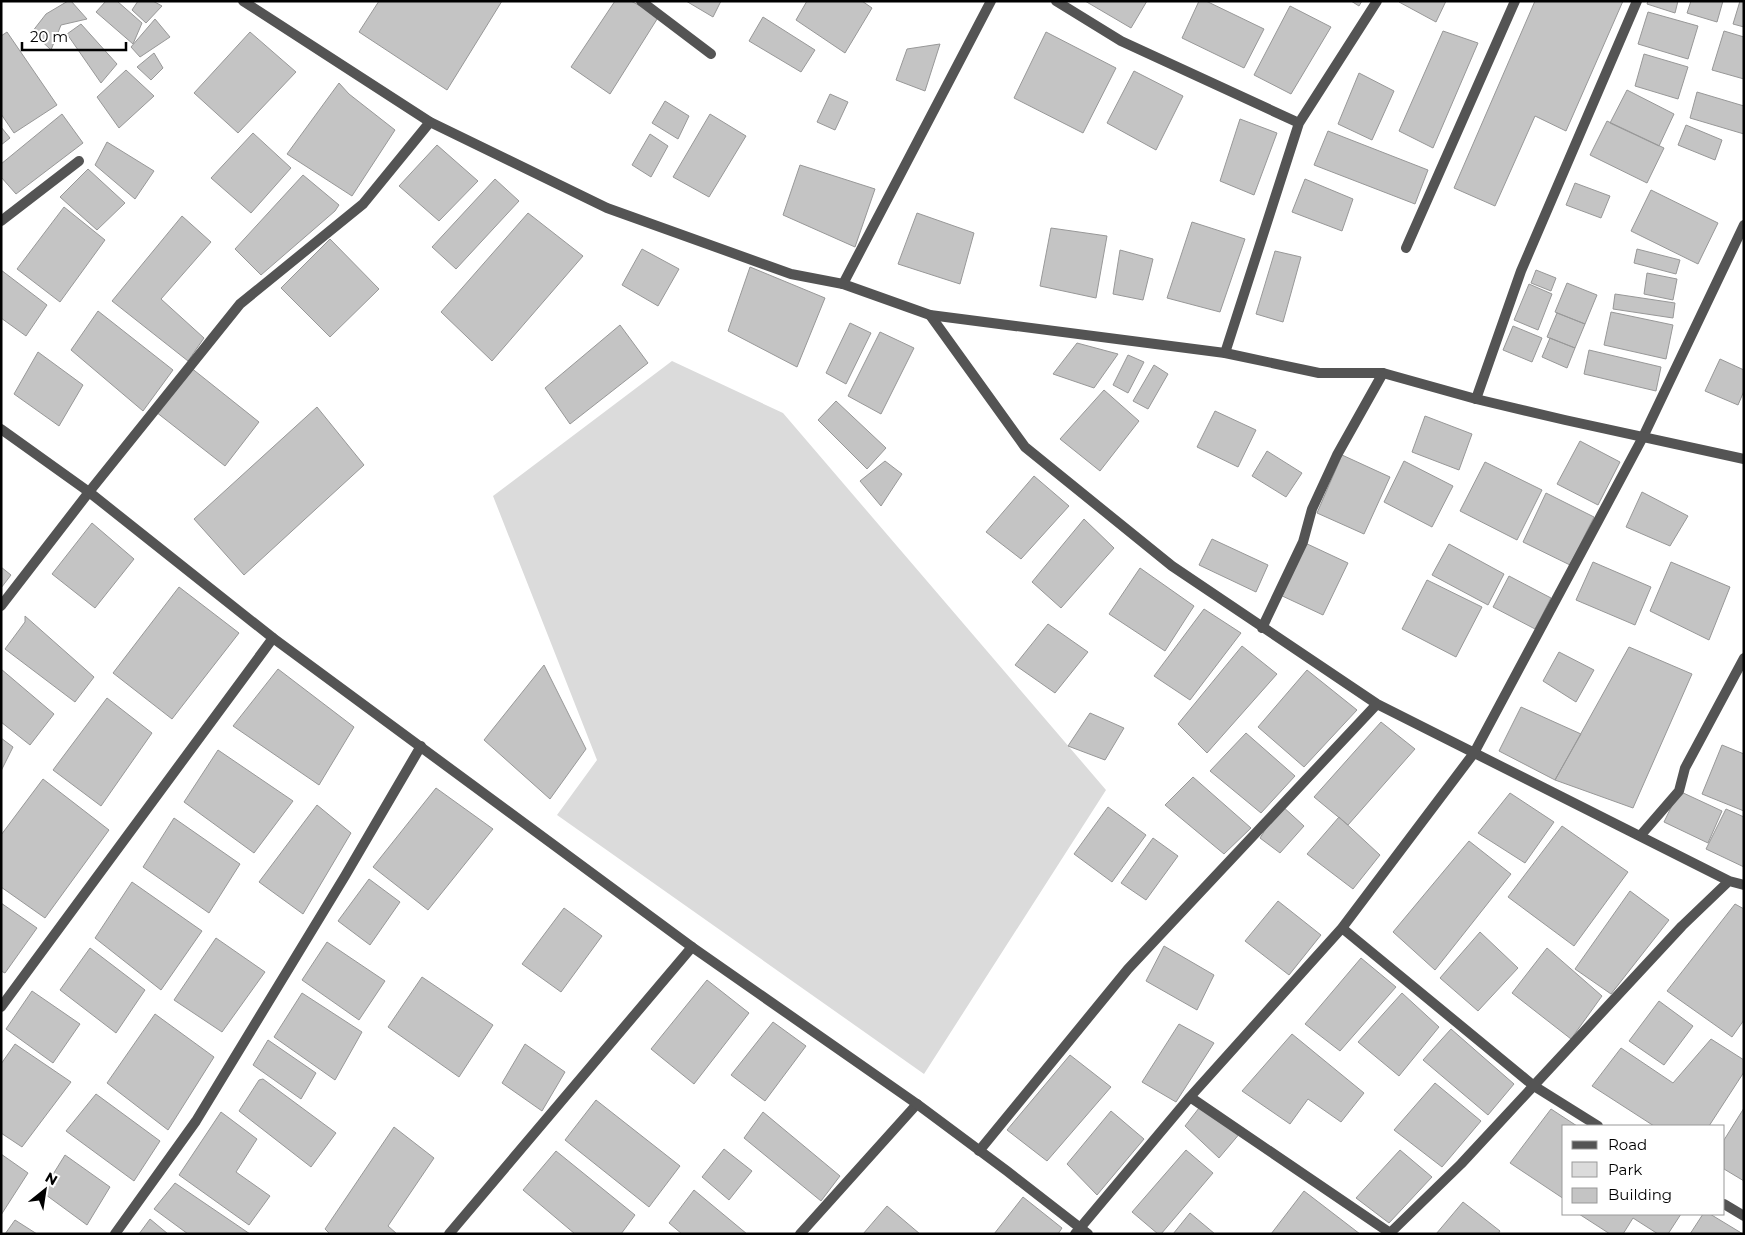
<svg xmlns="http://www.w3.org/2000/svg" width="1745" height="1235" font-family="Montserrat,sans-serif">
<rect width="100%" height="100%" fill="#fff"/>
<path fill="#dbdbdb" d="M672 361 783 413 1106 790 924 1074 557 815 597 760 493 496Z"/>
<path fill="#c4c4c4" stroke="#989898" d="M68 1H71L87 19 61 25 51 50 32 32 46 14Z
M106 1H117L142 23 133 44 96 12Z
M138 1H153L162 6 146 23 132 10Z
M379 1H502L447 90 359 32Z
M615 1H631L659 16 610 94 571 67Z
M686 1H721L713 17Z
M807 1H862L872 8 845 53 796 20Z
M1085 1H1147L1131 28Z
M1199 1H1206L1264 29 1244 68 1182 38Z
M1351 1H1362L1359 6Z
M1399 1H1446L1436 22 1399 2Z
M1535 1H1623L1566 131 1535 116 1495 206 1454 188Z
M1648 1H1678L1675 13 1647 4Z
M1691 1H1723L1717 22 1687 13Z
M1740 1H1744V27L1733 24Z
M1290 6 1331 27 1291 94 1254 75Z
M1648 12 1698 26 1688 59 1638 44Z
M763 17 815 50 801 72 749 41Z
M155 19 170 37 140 57 131 47Z
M81 24 117 64 101 83 67 34Z
M1443 31 1478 43 1433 148 1399 131Z
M1724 31 1744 37V79L1712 70Z
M7 32 57 105 14 133 1 114V36Z
M250 32 296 72 238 133 194 93Z
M1046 32 1116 68 1083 133 1014 98Z
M940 44 925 91 896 80 907 49Z
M154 53 163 68 151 80 137 67Z
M1644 54 1688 67 1678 99 1635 86Z
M126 70 154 96 119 128 97 97Z
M1134 71 1183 96 1156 150 1107 123Z
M1359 73 1394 91 1372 140 1338 124Z
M339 83 349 94 395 130 352 196 287 154Z
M1627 90 1674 114 1659 146 1610 123Z
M1697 92 1744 106V134L1690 118Z
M830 94 848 102 835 130 817 122Z
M665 101 689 116 678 139 652 123Z
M62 114 83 143 16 194 1 177V164Z
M710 114 746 136 709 197 673 177Z
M1240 119 1277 133 1254 195 1220 181Z
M1607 121 1664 148 1647 183 1590 155Z
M1686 125 1722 140 1715 160 1678 145Z
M1 127 10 138 1 145Z
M1328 131 1428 170 1415 204 1314 165Z
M253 133 291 168 251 213 211 178Z
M650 134 668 146 651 177 632 165Z
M107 142 154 171 135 199 95 165Z
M437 145 478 181 439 221 399 186Z
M800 165 875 189 855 247 783 215Z
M88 169 125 203 97 230 60 197Z
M303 175 339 205 335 211 261 275 235 249Z
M495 179 519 201 456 269 432 247Z
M1305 179 1353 199 1342 231 1292 212Z
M1575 183 1610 196 1601 218 1566 205Z
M1651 190 1718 223 1698 264 1631 231Z
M64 207 105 240 60 302 17 269Z
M528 213 583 256 492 361 441 312Z
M917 213 974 233 960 284 898 264Z
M182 216 211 242 161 299 204 338 188 361 112 301Z
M1192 222 1245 239 1220 312 1167 298Z
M1051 228 1107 236 1096 298 1040 286Z
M330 239 379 289 330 337 281 288Z
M642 249 679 269 658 306 622 285Z
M1637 249 1680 260 1676 274 1634 263Z
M1120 250 1153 259 1143 300 1113 294Z
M1275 251 1301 257 1283 322 1256 314Z
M750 267 825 298 797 367 728 331Z
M1 270 47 305 26 336 1 318Z
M1536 270 1556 278 1551 291 1531 283Z
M1647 273 1677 279 1673 300 1644 294Z
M1567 283 1597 295 1585 324 1555 312Z
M1529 284 1552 294 1538 330 1514 320Z
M1615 294 1675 303 1673 318 1613 309Z
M98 311 173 370 143 411 71 350Z
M1611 312 1673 325 1666 359 1604 345Z
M1557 313 1585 324 1575 348 1547 337Z
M850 323 871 333 846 384 826 373Z
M620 325 648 363 570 424 545 388Z
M1513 326 1542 338 1532 362 1503 350Z
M880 332 914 348 881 414 848 396Z
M1550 338 1575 348 1567 368 1542 357Z
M1077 343 1118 354 1094 388 1053 374Z
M1589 350 1661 367 1656 391 1584 374Z
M38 352 83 385 59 426 14 394Z
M1128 355 1144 362 1128 393 1113 385Z
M1720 359 1744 370V391L1738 405 1705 391Z
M1154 365 1168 374 1148 409 1133 401Z
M190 367 259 422 225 466 156 412Z
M1104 390 1139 421 1100 471 1060 439Z
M836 401 886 448 867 469 818 420Z
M317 407 364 465 244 575 194 519Z
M1215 411 1256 430 1238 467 1197 447Z
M1425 416 1472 434 1459 470 1412 452Z
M1580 441 1620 462 1598 505 1557 484Z
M1267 451 1302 473 1286 497 1252 476Z
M1342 455 1390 477 1364 534 1317 513Z
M885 461 902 474 881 506 860 481Z
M1404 461 1453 486 1432 527 1384 502Z
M1485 462 1542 490 1517 540 1460 511Z
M1034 476 1069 506 1021 559 986 532Z
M1642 492 1688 516 1670 546 1626 527Z
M1546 493 1594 517 1570 565 1523 542Z
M1084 519 1114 548 1061 608 1032 582Z
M92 523 134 559 95 608 52 574Z
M1212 539 1268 565 1256 592 1199 565Z
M1303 542 1348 563 1323 615 1278 594Z
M1449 544 1504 574 1488 605 1432 575Z
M1593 562 1651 587 1635 625 1576 600Z
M1671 562 1730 587 1709 640 1650 611Z
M1 567 11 575 1 588Z
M1140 568 1194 606 1165 651 1109 614Z
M1509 576 1551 598 1535 629 1493 607Z
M1427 580 1482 607 1456 657 1402 629Z
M179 587 239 633 172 719 113 673Z
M1204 609 1241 633 1190 700 1154 676Z
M25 616 94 677 75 702 5 649 25 622Z
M1048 624 1088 652 1055 693 1015 665Z
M1242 646 1277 674 1207 753 1178 724Z
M1629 647 1692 674 1633 808 1555 780Z
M1559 652 1594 670 1576 702 1543 681Z
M544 665 586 749 550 799 484 740Z
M1 669 54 714 30 745 1 722Z
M278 669 354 727 319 785 233 726Z
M1307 670 1357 710 1304 767 1258 727Z
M107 698 152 733 101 806 53 770Z
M1521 707 1581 734 1555 780 1499 751Z
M1090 713 1124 728 1105 760 1068 746Z
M1381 722 1415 749 1348 825 1314 797Z
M1246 733 1295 776 1261 813 1210 771Z
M1 738 13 747 1 771Z
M1722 745 1744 754V811L1702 794Z
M218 750 293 801 254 853 184 802Z
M1193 777 1251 828 1224 854 1165 805Z
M43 779 109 830 45 918 1 887V835Z
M436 788 493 829 428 910 373 867Z
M1679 791 1722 811 1708 843 1664 822Z
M1510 793 1554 822 1525 863 1478 833Z
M317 805 351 833 303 914 259 882Z
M1281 805 1304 826 1280 853 1260 838Z
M1108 807 1146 835 1112 882 1074 854Z
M1726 809 1744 817V867L1706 849Z
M1339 817 1380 855 1353 889 1307 854Z
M174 818 240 864 209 913 143 867Z
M1562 826 1628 872 1574 946 1508 897Z
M1153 838 1178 856 1146 900 1121 883Z
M1469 841 1511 874 1435 970 1393 932Z
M369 879 400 902 370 945 338 921Z
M132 882 202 931 161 990 95 938Z
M1630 891 1669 920 1611 994 1575 969Z
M1278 901 1321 935 1289 975 1245 941Z
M1 903 37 928 5 973 1 971Z
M1735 904 1744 909V1020L1732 1037 1667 991Z
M564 908 602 936 561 992 522 964Z
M1480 932 1518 968 1478 1011 1440 978Z
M216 938 265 972 222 1032 174 1000Z
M327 942 385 981 359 1020 302 980Z
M1164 946 1214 975 1197 1010 1146 981Z
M90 948 145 990 116 1033 60 990Z
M1547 948 1602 996 1571 1039 1512 993Z
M1361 958 1396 987 1340 1051 1305 1024Z
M422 977 493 1025 459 1077 388 1027Z
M707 980 749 1013 694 1084 651 1049Z
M32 991 80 1024 53 1063 6 1029Z
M302 993 362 1032 335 1080 274 1037Z
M1402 993 1439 1027 1399 1076 1358 1042Z
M1659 1001 1693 1026 1664 1065 1629 1041Z
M155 1014 214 1057 168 1130 107 1083Z
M773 1022 806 1046 765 1101 731 1075Z
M1179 1024 1214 1043 1176 1102 1142 1082Z
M1451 1029 1514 1084 1488 1115 1423 1060Z
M1292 1034 1364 1093 1341 1122 1308 1099 1290 1124 1242 1091Z
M1711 1039 1744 1060V1072L1709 1126H1654L1592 1086 1621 1048 1673 1083Z
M268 1040 316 1073 301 1099 253 1065Z
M15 1044 71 1082 22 1147 1 1133V1064Z
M525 1044 565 1072 542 1111 502 1083Z
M1070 1055 1111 1087 1047 1161 1007 1130Z
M263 1079 336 1133 311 1167 239 1111 259 1080Z
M1435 1083 1481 1121 1442 1167 1394 1130Z
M96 1094 160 1141 134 1181 66 1131Z
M596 1100 680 1166 649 1207 565 1140Z
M1199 1108 1241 1132 1219 1158 1185 1126Z
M1744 1108V1181L1724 1169V1140Z
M1551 1109 1577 1126H1564V1199L1510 1163Z
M1111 1111 1144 1139 1097 1195 1067 1164Z
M221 1112 257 1139 236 1172 270 1196 249 1225 179 1175Z
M763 1112 840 1176 821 1201 744 1138Z
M394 1127 434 1158 388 1226 397 1234H330L325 1229Z
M724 1149 752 1171 729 1200 702 1177Z
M1186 1150 1213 1173 1161 1234H1158L1132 1212Z
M1400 1150 1432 1177 1389 1223 1356 1198Z
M556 1151 635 1215 621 1234H575L523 1190Z
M1 1154 28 1173 1 1215Z
M65 1155 110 1187 87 1225 42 1192Z
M175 1183 250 1234H188L154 1209Z
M694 1190 747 1234H682L669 1223Z
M1304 1191 1360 1234H1271Z
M1023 1197 1062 1228 1058 1234H994Z
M1463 1202 1500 1231 1498 1234H1436Z
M887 1206 920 1234H863Z
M1190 1213 1215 1234H1173Z
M1579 1214H1681L1668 1234H1658L1633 1218 1623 1234H1610Z
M1703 1214H1710L1743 1234H1690Z
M150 1219 168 1234H139Z
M15 1220 37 1234H5Z"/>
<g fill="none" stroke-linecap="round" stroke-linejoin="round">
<path stroke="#545454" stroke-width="10" d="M641 1 711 54
M1056 1 1121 41 1299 123
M1 221 79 161
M1406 248 1515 1
M843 284 991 1
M930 315 1025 447 1172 566 1377 704 1729 881 1744 885
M1225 353 1299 123 1377 1
M1476 399 1521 271 1637 1
M1 606 89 492 240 304 363 204 430 122
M1262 628 1303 542 1312 509 1337 455 1383 373
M1640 836 1679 791 1685 768 1744 658
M1342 928 1534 1086 1598 1126
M1 1007 273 638
M1190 1097 1390 1233
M979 1151 1128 969 1377 704
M1724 1204 1744 1216
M115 1234 196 1121 345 876 421 746
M449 1234 692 947
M800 1234 917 1104
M1075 1234 1190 1097 1342 928 1474 753 1643 437 1744 225
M1389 1234 1461 1164 1682 926 1729 881"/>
<path stroke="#545454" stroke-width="10" d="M243 1 430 122 607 208 791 274 843 284 930 315 1225 353 1319 373H1383L1476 399 1565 420 1744 459
M1 429 89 492 273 638 692 947 917 1104 1007 1171 1088 1234"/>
</g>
<rect width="1745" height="1235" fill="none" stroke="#000000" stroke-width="5"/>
<rect x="1562" y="1125" width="162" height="90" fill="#ffffff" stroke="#999999"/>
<rect x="1572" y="1141" width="25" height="8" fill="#545454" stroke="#999999"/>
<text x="1608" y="1150" font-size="15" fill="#000000">Road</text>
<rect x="1572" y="1162" width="25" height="15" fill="#dbdbdb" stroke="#999999"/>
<text x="1608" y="1175" font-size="15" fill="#000000">Park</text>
<rect x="1572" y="1188" width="25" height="15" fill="#c4c4c4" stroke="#999999"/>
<text x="1608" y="1200" font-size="15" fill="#000000">Building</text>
<g transform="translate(45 1190) rotate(30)" stroke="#ffffff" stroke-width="4" paint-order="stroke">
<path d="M0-4L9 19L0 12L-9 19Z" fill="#000000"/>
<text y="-8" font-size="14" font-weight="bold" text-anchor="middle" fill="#000000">N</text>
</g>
<path d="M22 42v8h104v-8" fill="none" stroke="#000000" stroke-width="2.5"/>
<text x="30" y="42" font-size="15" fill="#000000" stroke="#ffffff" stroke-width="4" paint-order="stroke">20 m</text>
</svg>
